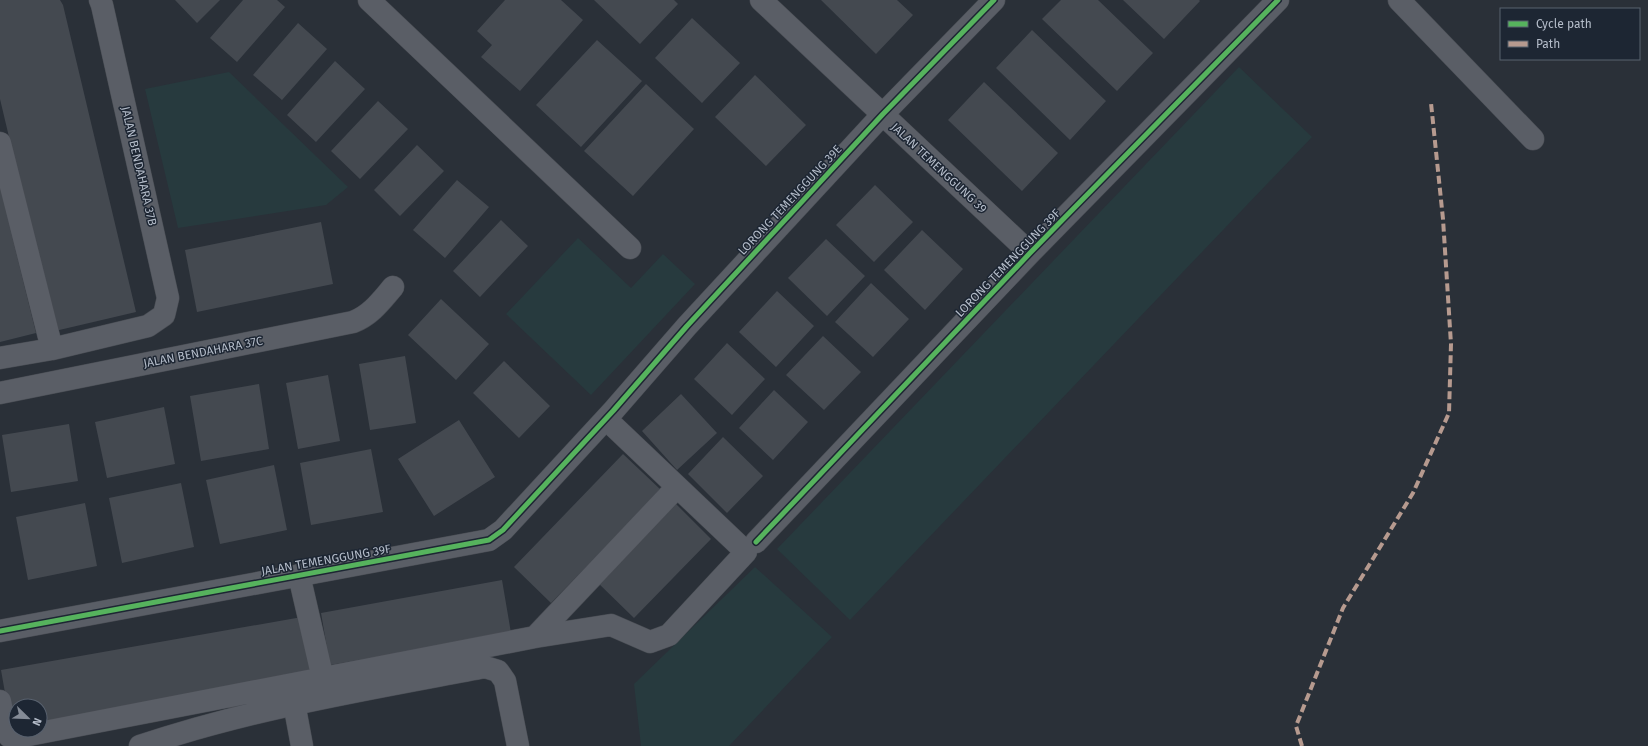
<svg xmlns="http://www.w3.org/2000/svg" width="1648" height="746" font-family="'Fira Sans',sans-serif">
<rect width="100%" height="100%" fill="#2a3038"/>
<path fill="#273a3e" d="M1239 67 1312 137 850 620 777 549Z
M229 72 348 187 326 205 178 228 145 89Z
M578 238 631 288 663 254 695 284 591 395 506 314Z
M755 567 832 637 729 746H641L634 684Z"/>
<path fill="#444950" d="M0 0H60L63 5 136 312 55 331 0 99Z
M175 0H220L197 23Z
M243 0H277L285 7 237 62 210 38Z
M505 0H561L583 20 520 91 481 57 492 45 477 31Z
M594 0H674L678 4 640 44Z
M821 0H897L913 15 876 54Z
M1061 0H1098L1153 53 1117 91 1042 19Z
M1123 0H1199L1200 1 1164 39Z
M692 18 740 63 702 103 655 58Z
M298 23 327 49 282 100 253 75Z
M1032 30 1106 101 1070 140 996 68Z
M597 40 642 81 581 147 536 105Z
M335 61 365 89 316 142 287 115Z
M755 75 806 125 766 166 715 117Z
M984 82 1058 153 1022 191 948 120Z
M646 84 694 129 633 196 584 151Z
M378 101 408 129 360 179 331 151Z
M417 145 444 171 400 216 374 190Z
M457 180 489 207 445 258 413 230Z
M875 185 913 222 874 262 836 225Z
M0 187 36 333 0 342Z
M501 220 528 246 480 297 453 271Z
M321 222 333 284 197 312 185 250Z
M922 230 963 269 925 310 884 270Z
M826 239 865 276 827 316 788 278Z
M871 283 909 319 873 357 835 322Z
M777 291 814 326 776 367 739 332Z
M441 299 489 344 456 380 408 335Z
M823 336 861 372 824 410 786 375Z
M727 343 765 379 732 415 694 379Z
M405 356 416 423 370 430 359 364Z
M504 361 550 406 519 438 473 393Z
M328 375 340 441 298 449 286 383Z
M259 384 269 449 201 461 190 396Z
M774 390 808 422 773 460 739 428Z
M681 394 717 433 677 470 642 431Z
M164 407 175 464 107 478 95 422Z
M459 420 495 477 434 516 398 459Z
M69 424 78 481 11 492 2 435Z
M723 437 763 476 727 513 688 474Z
M371 449 383 512 311 525 300 463Z
M623 454 661 490 551 603 514 567Z
M274 465 287 530 220 544 206 480Z
M181 483 194 547 122 563 109 498Z
M674 502 711 539 634 618 596 581Z
M85 503 97 566 28 580 16 517Z
M502 580 511 633 330 665 321 613Z
M302 617 311 674 40 722V706H16V726L11 727 1 670Z"/>
<g fill="none" stroke-linecap="round" stroke-linejoin="round">
<g stroke="#484c53" stroke-width="23">
<path id="minor" d="M369 0 630 248
M761 0 1030 253
M1399 0 1533 139
M0 143 52 349
M0 358 52 349 148 326 164 315 168 298 102 5 100 0
M0 393 353 322C371 315 381 301 393 287
M756 542 1030 253 1278 0
M299 575 323 679
M0 631 489 540 503 530 613 411 687 326 883 114 994 0
M535 637 677 487
M0 701 5 726 9 736 18 737 535 637 611 625 650 642 669 635 746 552 606 419
M294 703 302 746
M140 746C253 708 369 689 485 667L498 671 505 681 518 746"/>
</g>
<use href="#minor" stroke="#5a5e66" stroke-width="22"/>
<path stroke="#b69a8f" stroke-width="4" stroke-dasharray="8 4" stroke-linecap="butt" d="M1302 746 1296 726 1343 608 1413 493 1449 413 1451 344 1443 219 1431 103"/>
<g stroke="#1d2633" stroke-width="8">
<path id="cycleway" d="M756 542 1030 253 1278 0
M0 631 489 540 503 530 613 411 687 326 883 114 994 0"/>
</g>
<use href="#cycleway" stroke="#56b35d" stroke-width="5"/>
</g>
<g text-anchor="middle" dominant-baseline="central" stroke-width="3" stroke-linejoin="round" paint-order="stroke">
<g font-size="12" fill="#b4bcc9" stroke="#1d2633">
<text transform="translate(139 166) rotate(77)">JALAN BENDAHARA 37B</text>
<text transform="translate(939 168) rotate(43)">JALAN TEMENGGUNG 39</text>
<text transform="translate(790 200) rotate(-47)">LORONG TEMENGGUNG 39E</text>
<text transform="translate(1008 263) rotate(-46)">LORONG TEMENGGUNG 39F</text>
<text transform="translate(203 352) rotate(-11)">JALAN BENDAHARA 37C</text>
<text transform="translate(326 560) rotate(-10)">JALAN TEMENGGUNG 39F</text>
</g>
</g>
<rect x="1500" y="8" width="140" height="52" fill="#1d2633" stroke="#59626f"/>
<rect x="1508" y="21" width="20" height="6" fill="#56b35d" stroke="#59626f"/>
<text x="1536" y="28" font-size="12" fill="#b4bcc9">Cycle path</text>
<rect x="1508" y="41" width="20" height="6" fill="#b69a8f" stroke="#59626f"/>
<text x="1536" y="48" font-size="12" fill="#b4bcc9">Path</text>
<g transform="translate(28 718) rotate(113)"><circle r="19" fill="#1d2633" stroke="#59626f"/>
<path d="M0-3L7 15L0 10L-7 15Z" fill="#848b96"/>
<text y="-6" font-size="11" font-weight="bold" text-anchor="middle" fill="#b4bcc9">N</text>
</g>
</svg>
